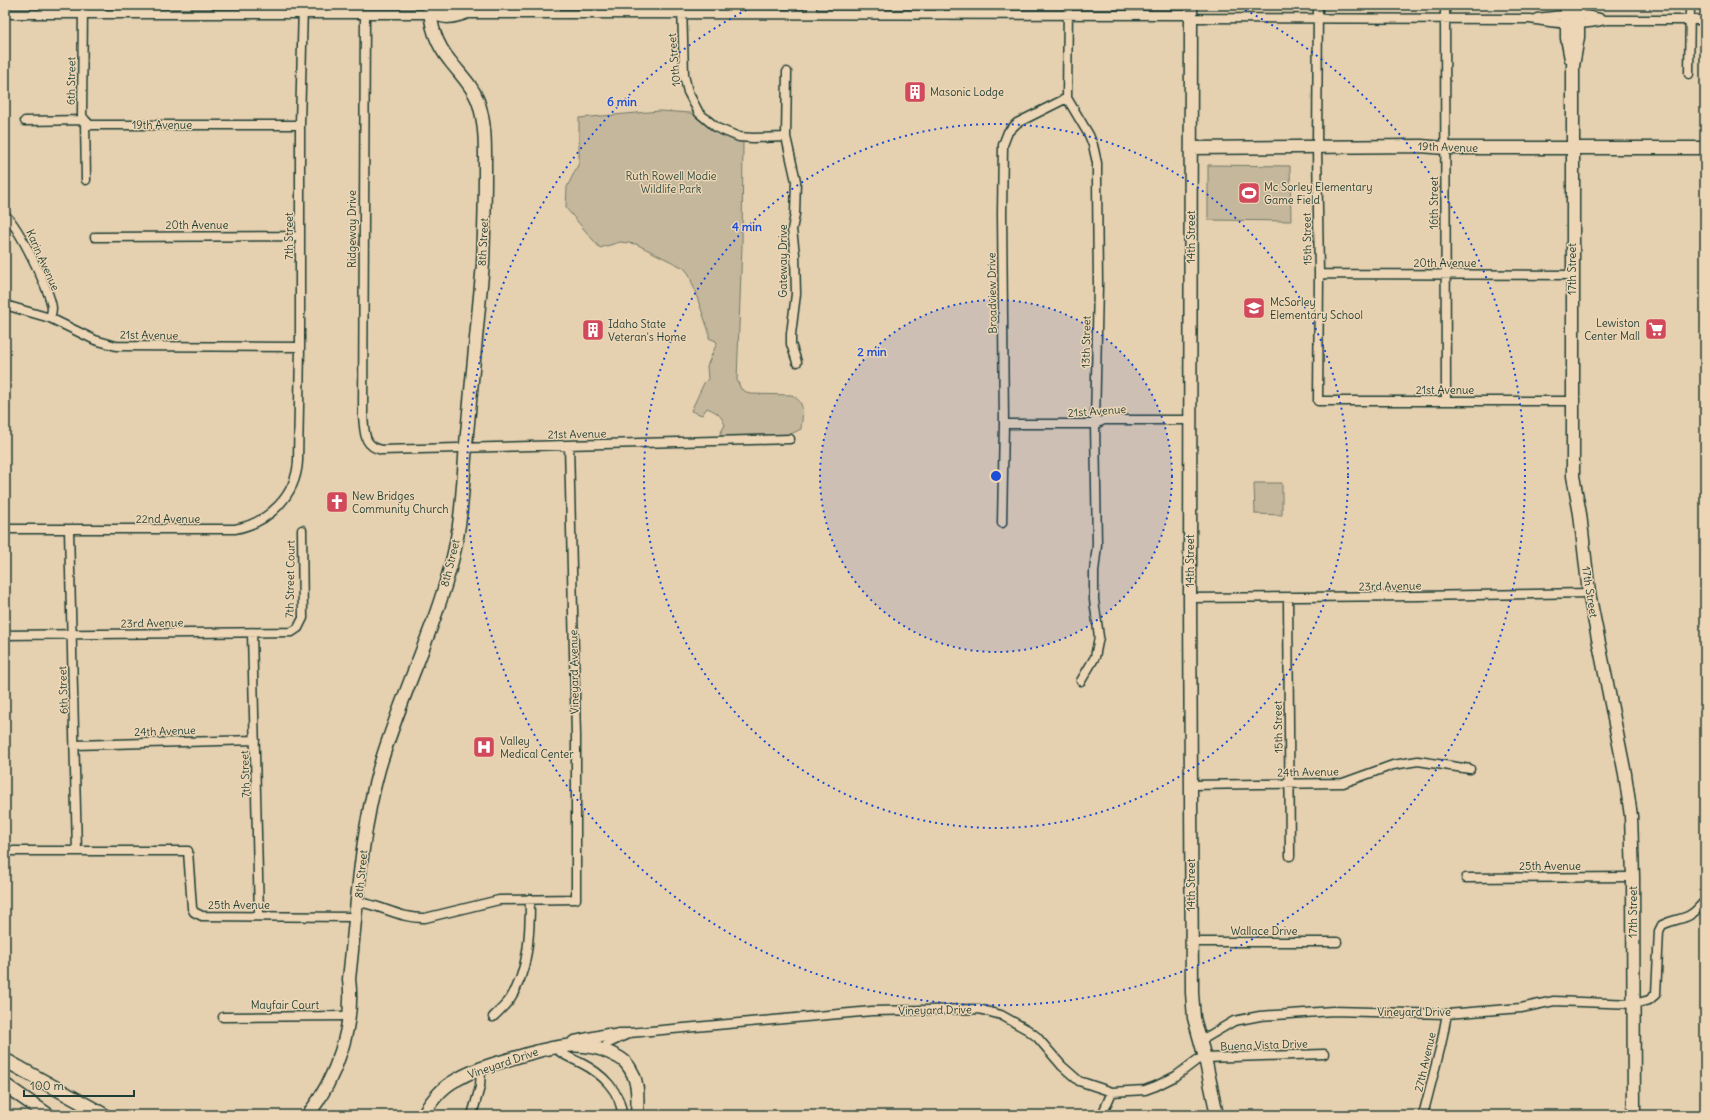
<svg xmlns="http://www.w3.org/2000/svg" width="1710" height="1120" font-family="Delius,sans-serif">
<rect width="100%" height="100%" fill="#e5d0b0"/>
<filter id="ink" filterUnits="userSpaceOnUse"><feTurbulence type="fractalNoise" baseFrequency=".025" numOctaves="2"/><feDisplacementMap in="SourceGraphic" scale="8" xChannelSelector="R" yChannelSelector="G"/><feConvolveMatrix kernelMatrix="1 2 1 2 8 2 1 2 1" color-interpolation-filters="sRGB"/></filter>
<g filter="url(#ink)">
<path fill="#c4b79c" stroke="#727a68" d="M660 111 691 113 743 141 742 245 737 380 741 389 750 394 792 395C807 404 802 415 801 429L789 435 718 437 725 425C721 415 717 412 707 408L702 415 691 411 704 383 708 379 707 366 717 343 716 341 709 338V332L689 274 684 268 636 244 620 242 600 248 566 208 567 187 579 163V118Z
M1208 165 1290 166 1291 221 1208 220Z
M1254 483H1282V515L1255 514Z"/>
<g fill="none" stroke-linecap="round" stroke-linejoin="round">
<g stroke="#1f3d34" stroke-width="11">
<path id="street" d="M83 5 82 116 85 120 86 180
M682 5 684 75 688 92 699 113 717 128 739 137 753 138 786 137
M940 5V13
M1068 5 1067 98 1089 135 1093 145 1097 163V180L1098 285 1095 424 1097 545 1094 572V600L1099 637 1095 657 1081 681
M1318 5 1317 147 1319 274 1318 401H1573
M1445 5 1446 401
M812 13V5
M5 14H430L442 10 469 14H556L1191 15
M365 14 363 416C365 433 363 446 382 450L790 439
M430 14C446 21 452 20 468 14
M556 14V5
M1191 18 1530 19C1554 23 1581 27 1605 20H1705
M1537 18C1559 15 1584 12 1605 20
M787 72 786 137 796 181 795 214 792 230 795 254 796 294 791 334V344L797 362
M1689 74 1690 5
M25 121 85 120 90 125H300
M5 215C18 225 50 291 52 308 52 311 51 315 50 318
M95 237 300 236
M1319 274 1572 275
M5 305 50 318 95 340 116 346 300 347
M1004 424H1095L1104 420H1191
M1002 523 1004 424 1002 213 1003 145 1008 132 1017 123 1067 98
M5 529H235C268 523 296 496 298 461L300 347V125L303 5
M69 530 77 851
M1190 598 1419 596 1589 593
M1288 598 1290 856
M252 633 259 915
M5 635 292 632 298 628 303 618 302 530
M75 745 255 740
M1191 785 1343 783 1393 765 1418 761 1470 769
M5 851H188L192 908 194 912 202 916 356 917
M1466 878 1633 877
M358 902C381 905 401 919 425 918L499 900 576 899V736L569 445
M1191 942H1337
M223 1017 348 1016
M493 1017C499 1011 506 1005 510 999 529 971 530 932 530 899
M603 1036 620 1033H629L872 1011 979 1009 1001 1015 1028 1030 1037 1037 1062 1066 1079 1081 1112 1092 1145 1090 1156 1086 1176 1076 1197 1060 1205 1058 1324 1054
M1200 1041 1234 1021 1260 1016 1333 1011 1447 1014 1521 1008 1554 1001 1634 1004 1649 1000 1656 994 1659 931 1662 925C1681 916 1687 922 1702 904
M554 1047C562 1055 571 1058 581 1063 601 1073 621 1091 622 1115
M605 1050 607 1044 628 1034
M472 1115 480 1087 481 1068
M1102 1115 1112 1092
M1423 1115 1441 1045 1447 1014"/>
</g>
<g stroke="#1f3d34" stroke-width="15">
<path id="secondary" d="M1191 5 1190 598 1192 993 1194 1018 1205 1058 1217 1115
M1567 5V38L1571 59
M1578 5V37L1573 66V476L1580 514 1589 593 1625 774 1631 816 1633 877 1634 1115
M1191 148 1421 146 1445 148H1705
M574 1042 607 1035
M308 1115C336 1079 355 1025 349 979 357 909 360 837 379 769 400 697 435 630 453 557 462 520 463 482 466 444 472 384 477 324 483 264 484 234 485 204 485 173 485 148 486 124 478 101 472 85 460 74 450 61 437 45 430 26 430 5
M423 1115C431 1101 441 1088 456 1080 471 1071 489 1065 507 1060 540 1050 577 1037 610 1053 616 1056 622 1058 626 1063 639 1078 638 1096 637 1115"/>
</g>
<g stroke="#1f3d34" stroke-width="16">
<path id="primary" d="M5 1060 104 1115
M5 1085 48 1115"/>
</g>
<use href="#street" stroke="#edd6b5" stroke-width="8"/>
<use href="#secondary" stroke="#edd6b5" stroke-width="12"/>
<use href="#primary" stroke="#edd6b5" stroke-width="13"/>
</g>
</g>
<circle cx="996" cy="476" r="176" fill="#1d4ed8" fill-opacity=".12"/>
<g fill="none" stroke="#1d4ed8" stroke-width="2" stroke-dasharray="2 4">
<circle cx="996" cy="476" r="176"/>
<circle cx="996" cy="476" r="352"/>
<path d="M1240 7A529 529 0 1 1 752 7"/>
</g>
<defs>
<g id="building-square" transform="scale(1.15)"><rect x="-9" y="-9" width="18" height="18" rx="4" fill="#d1495b" stroke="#edd6b5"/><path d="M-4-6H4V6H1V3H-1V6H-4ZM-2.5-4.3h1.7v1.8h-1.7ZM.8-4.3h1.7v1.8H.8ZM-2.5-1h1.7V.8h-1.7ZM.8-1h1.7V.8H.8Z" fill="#fff"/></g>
<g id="stadium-square" transform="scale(1.15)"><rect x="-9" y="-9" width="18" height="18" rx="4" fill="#d1495b" stroke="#edd6b5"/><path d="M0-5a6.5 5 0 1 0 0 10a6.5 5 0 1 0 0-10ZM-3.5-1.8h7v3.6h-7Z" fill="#fff"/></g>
<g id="school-square" transform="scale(1.15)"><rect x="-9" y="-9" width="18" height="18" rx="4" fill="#d1495b" stroke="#edd6b5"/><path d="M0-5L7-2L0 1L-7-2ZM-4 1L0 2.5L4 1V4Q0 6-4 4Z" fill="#fff"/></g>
<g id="supermarket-square" transform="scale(1.15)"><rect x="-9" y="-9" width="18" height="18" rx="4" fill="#d1495b" stroke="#edd6b5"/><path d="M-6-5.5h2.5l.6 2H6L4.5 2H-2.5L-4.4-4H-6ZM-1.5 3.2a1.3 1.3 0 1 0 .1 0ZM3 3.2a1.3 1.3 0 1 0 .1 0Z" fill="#fff"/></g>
<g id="church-square" transform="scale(1.15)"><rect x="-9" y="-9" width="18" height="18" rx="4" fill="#d1495b" stroke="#edd6b5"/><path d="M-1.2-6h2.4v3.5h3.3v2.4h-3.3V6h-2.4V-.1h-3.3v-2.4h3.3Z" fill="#fff"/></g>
<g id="hospital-square" transform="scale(1.15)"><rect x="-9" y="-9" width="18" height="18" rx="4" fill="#d1495b" stroke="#edd6b5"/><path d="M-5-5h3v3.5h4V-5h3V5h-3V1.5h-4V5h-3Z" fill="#fff"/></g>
</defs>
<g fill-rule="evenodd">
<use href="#building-square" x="915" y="92"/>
<use href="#stadium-square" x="1249" y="193"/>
<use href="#school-square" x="1254" y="308"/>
<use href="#supermarket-square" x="1656" y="329"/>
<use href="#building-square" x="593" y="330"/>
<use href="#church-square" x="337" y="502"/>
<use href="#hospital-square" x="484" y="747"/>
</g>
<g text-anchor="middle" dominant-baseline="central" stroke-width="3" stroke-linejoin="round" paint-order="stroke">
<g font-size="11" fill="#1f3d34" stroke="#edd6b5">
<text transform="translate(674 60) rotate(-95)">10th Street</text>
<text transform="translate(71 81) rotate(-89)">6th Street</text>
<text x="162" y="125">19th Avenue</text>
<text transform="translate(1448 147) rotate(2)">19th Avenue</text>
<text transform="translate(1434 203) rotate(-90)">16th Street</text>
<text x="197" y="225">20th Avenue</text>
<text transform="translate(352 229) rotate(-90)">Ridgeway Drive</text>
<text transform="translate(289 236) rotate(-90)">7th Street</text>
<text transform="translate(1191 237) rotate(-90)">14th Street</text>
<text transform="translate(1307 239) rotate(-91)">15th Street</text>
<text transform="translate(483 242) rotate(-87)">8th Street</text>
<text transform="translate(43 260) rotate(66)">Karin Avenue</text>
<text transform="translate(783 261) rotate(-90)">Gateway Drive</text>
<text x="1445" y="263">20th Avenue</text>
<text transform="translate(1572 269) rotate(-90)">17th Street</text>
<text transform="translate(992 293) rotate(-91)">Broadview Drive</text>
<text transform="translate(149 335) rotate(1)">21st Avenue</text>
<text transform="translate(1086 342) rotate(-89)">13th Street</text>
<text x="1445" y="390">21st Avenue</text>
<text transform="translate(1097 411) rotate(-4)">21st Avenue</text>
<text transform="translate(577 434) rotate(-1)">21st Avenue</text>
<text x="168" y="519">22nd Avenue</text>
<text transform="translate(1190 561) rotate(-90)">14th Street</text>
<text transform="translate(450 563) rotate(-76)">8th Street</text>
<text transform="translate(290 579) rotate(-89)">7th Street Court</text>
<text transform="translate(1390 586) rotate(-1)">23rd Avenue</text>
<text transform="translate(1590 592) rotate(81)">17th Street</text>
<text transform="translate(152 623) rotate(-1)">23rd Avenue</text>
<text transform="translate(574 672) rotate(-91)">Vineyard Avenue</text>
<text transform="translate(63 690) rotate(-92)">6th Street</text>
<text transform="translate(1278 727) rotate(-91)">15th Street</text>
<text transform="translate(165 731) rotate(-2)">24th Avenue</text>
<text transform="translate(1308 772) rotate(-1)">24th Avenue</text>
<text transform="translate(245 774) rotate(-92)">7th Street</text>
<text x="1550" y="866">25th Avenue</text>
<text transform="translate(361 874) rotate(-84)">8th Street</text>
<text transform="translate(1191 885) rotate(-90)">14th Street</text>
<text x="239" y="905">25th Avenue</text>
<text transform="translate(1633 912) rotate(-90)">17th Street</text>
<text x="1264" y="931">Wallace Drive</text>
<text x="285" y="1005">Mayfair Court</text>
<text transform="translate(935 1010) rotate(-1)">Vineyard Drive</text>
<text x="1414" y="1012">Vineyard Drive</text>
<text transform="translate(1264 1045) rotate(-2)">Buena Vista Drive</text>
<text transform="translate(1425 1062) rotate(-77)">27th Avenue</text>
<text transform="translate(503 1063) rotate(-19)">Vineyard Drive</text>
</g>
<g font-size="11" fill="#1f3d34" stroke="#edd6b5" text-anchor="start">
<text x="930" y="92">Masonic Lodge</text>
<text x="1264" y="187">Mc Sorley Elementary<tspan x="1264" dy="13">Game Field</tspan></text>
<text x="1270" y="302">McSorley<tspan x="1270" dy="13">Elementary School</tspan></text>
<text x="1640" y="323" text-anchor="end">Lewiston<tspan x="1640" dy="13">Center Mall</tspan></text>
<text x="608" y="324">Idaho State<tspan x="608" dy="13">Veteran's Home</tspan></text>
<text x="352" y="496">New Bridges<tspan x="352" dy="13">Community Church</tspan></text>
<text x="500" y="741">Valley<tspan x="500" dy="13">Medical Center</tspan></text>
</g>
<g font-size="11" fill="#30493e" stroke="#edd6b5">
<text x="671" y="176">Ruth Rowell Modie<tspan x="671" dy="13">Wildlife Park</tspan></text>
</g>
</g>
<circle cx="996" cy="476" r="6" fill="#1d4ed8" stroke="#edd6b5" stroke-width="2"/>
<g font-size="12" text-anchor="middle" font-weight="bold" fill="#1d4ed8" stroke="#edd6b5" stroke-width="3" stroke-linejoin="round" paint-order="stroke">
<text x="622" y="106">6 min</text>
<text x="747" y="231">4 min</text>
<text x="872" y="356">2 min</text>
</g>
<rect width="1710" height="1120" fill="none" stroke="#edd6b5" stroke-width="20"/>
<rect x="10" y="10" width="1690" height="1100" fill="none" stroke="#1f3d34" stroke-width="1.5" filter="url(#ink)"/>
<path d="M24 1090v6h110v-6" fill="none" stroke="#1f3d34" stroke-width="2"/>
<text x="30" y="1090" font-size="12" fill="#1f3d34" stroke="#edd6b5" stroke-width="3" paint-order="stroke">100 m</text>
</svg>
